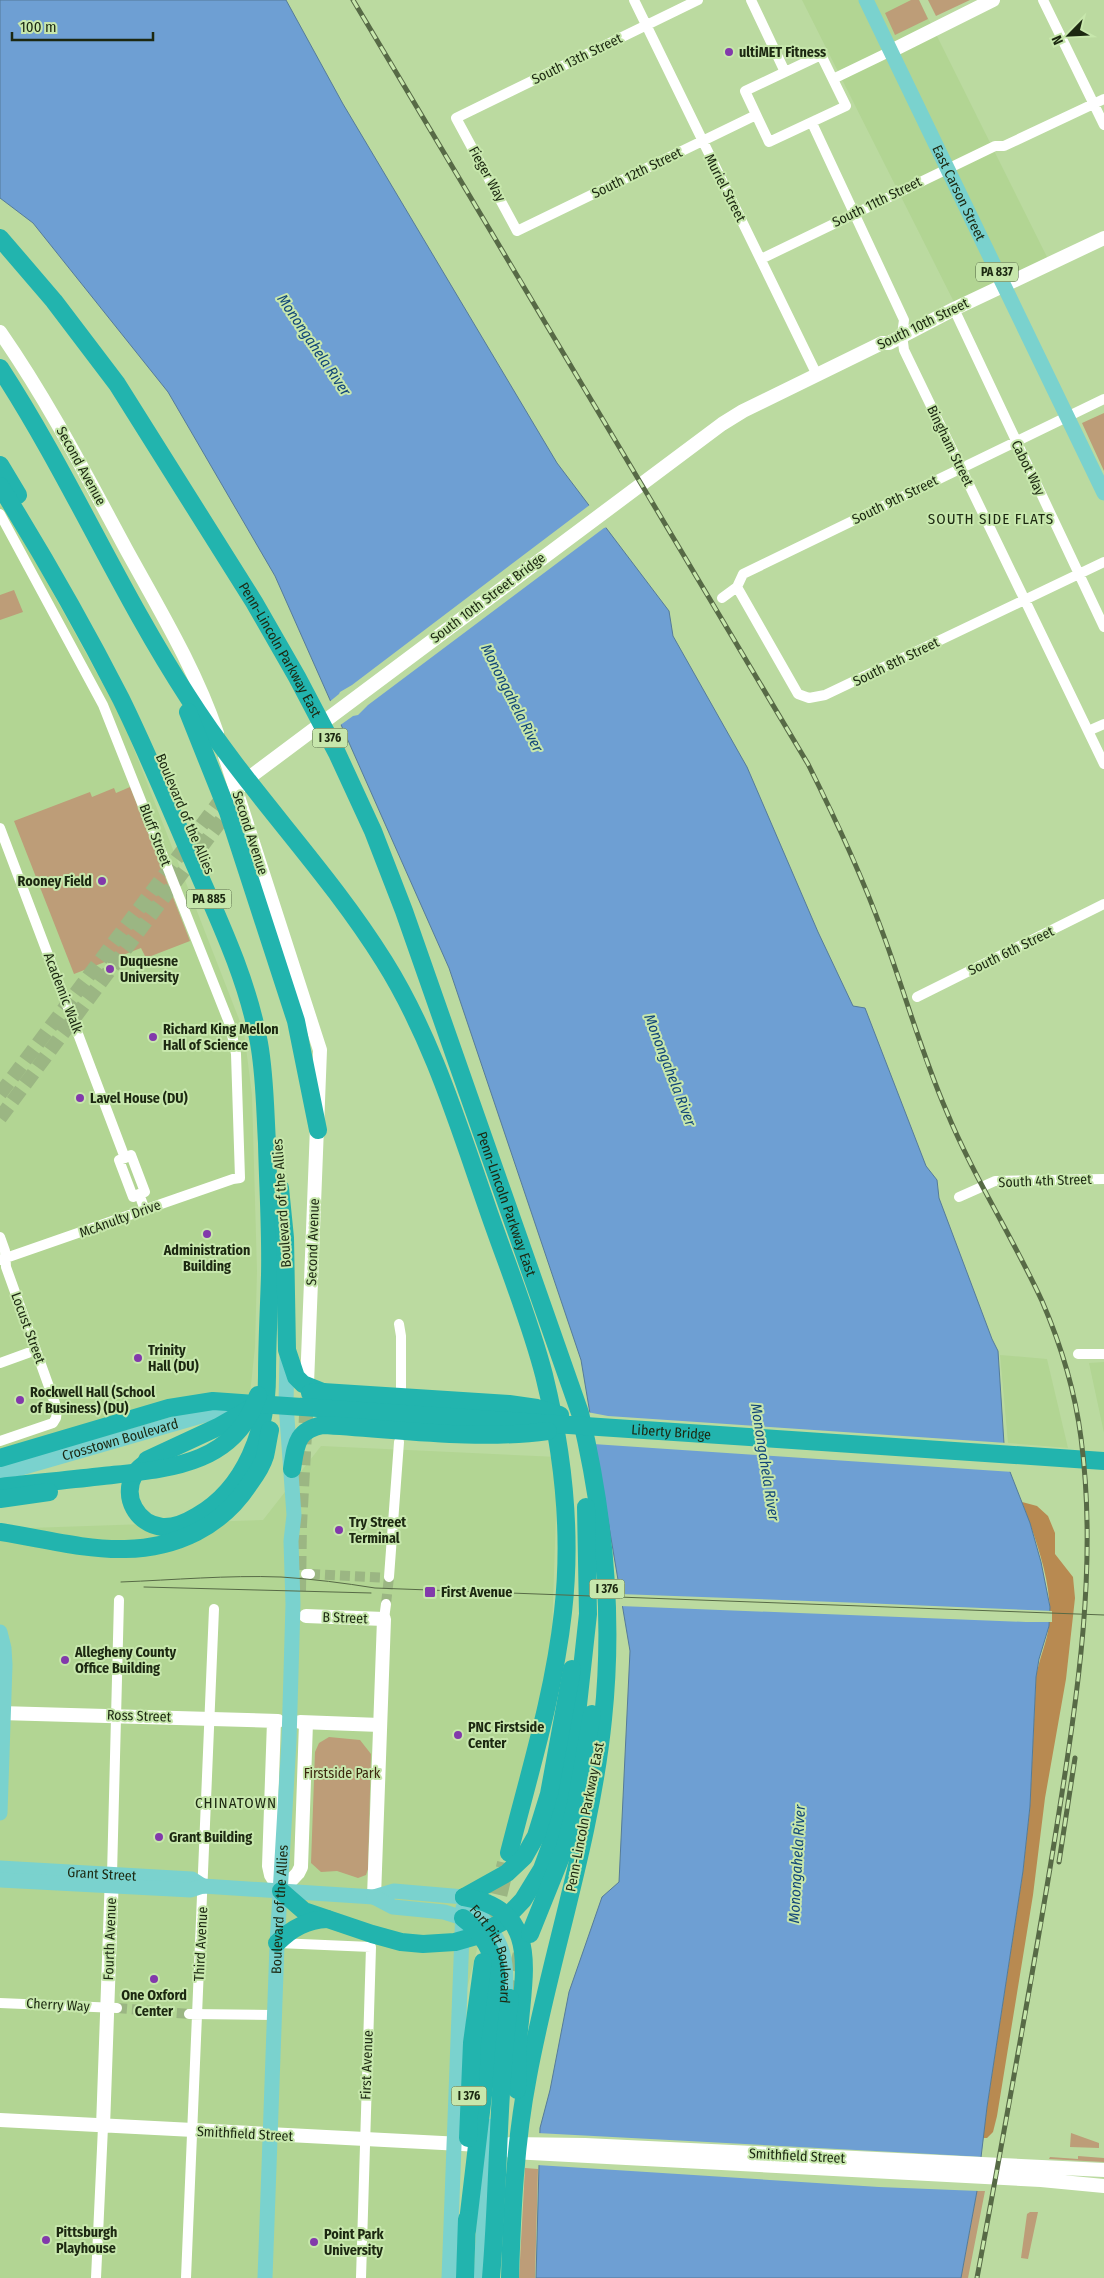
<svg xmlns="http://www.w3.org/2000/svg" width="1104" height="2278" font-family="'Fira Sans Condensed',sans-serif">
<rect width="100%" height="100%" fill="#bbdaa0"/>
<path fill="#b2d593" d="M802 0H919L1050 263 960 314Z
M4 504 123 721 244 1032 252 1095 257 1271 255 1347 250 1394 191 1399 0 1452V506Z
M1000 1355 1047 1359 1068 1448 1008 1443Z
M1104 1362V1433L1089 1363Z
M321 1446 558 1457 551 1660 462 2008 452 2278H0V1529L263 1520Z"/>
<path fill="#bd9d78" d="M911 0H919L928 19 895 35 885 13Z
M928 0H970L936 16Z
M1104 413V471L1082 423Z
M14 590 23 612 0 620V595Z
M130 787 190 941 146 958 141 948 74 974 14 821 90 792 92 797 114 788 116 793Z
M329 1737 360 1740 371 1754 368 1869 366 1875 358 1878 337 1871 321 1872 311 1863 315 1752 319 1743Z
M1071 2133 1099 2143V2148L1070 2147Z
M1078 2156 1104 2158V2162L1049 2159 1050 2157 1078 2159Z
M525 2168 538 2169 535 2278H519Z
M977 2191H985L968 2278H961Z
M1030 2212H1038L1028 2259 1021 2258 1027 2214Z"/>
<path fill="#b88a51" d="M1022 1502 1037 1506 1048 1516 1055 1533V1554L1073 1577 1075 1598 1066 1679 1045 1798 1033 1895 997 2116 993 2132 987 2138H983L987 2107 1023 1871 1030 1806 1036 1677C1039 1659 1047 1642 1049 1625 1054 1587 1035 1537 1022 1502Z"/>
<path fill="#6e9fd3" stroke="#557b99" d="M0 0H286L343 104 557 463 669 611 673 636 747 767 818 932 853 1006 865 1008 926 1166 937 1180 939 1198 992 1339 998 1351 1005 1459 1030 1523 1041 1562 1050 1607 1049 1626 1039 1659 1036 1677 1030 1806 1023 1871 987 2107 977 2191 961 2278H536L540 2128 550 2090 569 1992 602 1897 619 1882 630 1651 581 1360 449 968 275 576 168 392 33 223 0 198Z"/>
<path fill="#bbdaa0" d="M591 504 608 527 604 528 368 705 358 715 353 716 339 726 328 703 339 694 340 692 352 685Z
M587 1412 608 1416 1007 1443 1008 1459 1013 1472 593 1444Z
M619 1594 862 1603 1052 1611V1622H1026L620 1606Z
M537 2133 913 2153 984 2157 979 2191 879 2187 537 2165Z"/>
<g fill="none" stroke-linecap="round" stroke-linejoin="round">
<path stroke="#9bb683" stroke-width="10" stroke-dasharray="10 5" stroke-linecap="butt" d="M310 1574 389 1578
M386 1604 389 1577
M117 2008 189 2014"/>
<path stroke="#9bb683" stroke-width="14" stroke-dasharray="14 7" stroke-linecap="butt" d="M0 1094 219 802
M0 1118 223 818
M299 1591 300 1525 307 1398"/>
<path stroke="#9bb683" stroke-width="18" stroke-dasharray="18 9" stroke-linecap="butt" d="M492 1921 506 1863
M510 1998 522 1953"/>
<path stroke="#fff" stroke-width="10" d="M634 0 817 375
M698 0 456 118 517 231 756 115
M751 0 785 72
M1043 0 1104 125
M821 55 846 106 769 142 745 91Z
M833 79 891 51
M812 123 904 320 902 335 904 350 1104 764
M761 259 995 146H1004L1104 99
M954 309 1104 627
M0 514 103 705 230 1025 236 1054 240 1178 233 1179 0 1260
M737 587 798 694 809 698 825 695 1104 562
M722 598 737 587 743 574 1104 399
M1088 731 1104 724
M0 828 125 1158 119 1160 133 1197 139 1194 145 1210
M917 997 1104 904
M125 1158 131 1155 145 1192 139 1194
M959 1197 995 1181 1104 1179
M0 1237 5 1251 6 1267 57 1409 56 1418 53 1423 0 1441
M399 1324 401 1336V1391
M1078 1354H1104
M0 1363 36 1350
M306 1574H310
M389 1577 399 1442
M384 1619 386 1604
M112 1875 119 1600
M278 1943 371 1947 361 2278
M0 2003 117 2008
M189 2014 274 2015
M96 2278 103 2127
M186 2278 214 1609"/>
<path stroke="#fff" stroke-width="14" d="M891 51 993 0
M0 332C48 401 86 475 126 549 159 609 195 668 217 733
M225 756 320 1050 307 1384
M241 786 254 774 722 424 743 411 882 343H889L954 309 1104 238
M306 1616 384 1619 374 1897
M0 1713 278 1721
M274 1721 269 1866 271 1875 281 1891 298 1873 301 1867 306 1723
M300 1722 380 1725
M0 2120 481 2145
M103 2127 112 1875
M510 2144 585 2145 1104 2170
M512 2152 1041 2180 1104 2186"/>
<g stroke="#7ad2ce" stroke-width="15">
<path id="s1" d="M866 0 1104 493"/>
<path id="s2" d="M0 1474 222 1410 239 1403"/>
<path d="M0 1632 4 1648 5 1665 0 1813"/>
<path id="s3" d="M0 1868 192 1879 203 1886"/>
<path d="M0 1880 191 1890 203 1886 374 1897 394 1891 464 1897"/>
<path d="M374 1897 393 1907 444 1912 463 1918"/>
<path id="s4" d="M464 1897C502 1940 510 1949 504 2009"/>
<path id="s5" d="M265 2278 277 1945 289 1741 293 1604 291 1541 294 1515 286 1404 287 1356"/>
<path d="M449 2278 463 1908"/>
<path d="M481 2278 487 2162 492 2126"/>
</g>
<g stroke="#22b4ae" stroke-width="18">
<path id="s6" d="M0 238 54 301 117 384 254 602 297 677 337 753 373 831 404 911 580 1413C604 1513 614 1615 603 1719 591 1840 550 1957 528 2076 515 2143 512 2210 510 2278"/>
<path d="M0 368C69 474 119 591 188 697 247 790 326 868 384 961 431 1036 457 1121 486 1204 505 1260 529 1317 544 1375 563 1452 572 1534 563 1612 554 1694 529 1774 509 1853"/>
<path d="M0 465 18 495"/>
<path d="M0 486C43 555 84 627 121 699 146 750 168 803 190 854 217 916 247 977 259 1043 265 1076 265 1110 267 1143 268 1187 271 1231 270 1275 269 1309 267 1342 267 1376 267 1429 246 1488 197 1516 187 1522 174 1528 162 1527 137 1524 122 1497 134 1475 139 1466 150 1461 158 1456"/>
<path d="M188 712 228 812 296 1021 318 1130"/>
<path d="M280 1188 285 1238 287 1350 296 1377 303 1384 323 1392"/>
<path d="M310 1393 323 1392 509 1404 537 1408 560 1415"/>
<path id="s7" d="M0 1458 169 1408 213 1401 1104 1461"/>
<path d="M147 1460 218 1427 251 1408"/>
<path d="M292 1469C296 1445 296 1430 323 1425 397 1429 475 1441 548 1431"/>
<path d="M0 1487C34 1483 69 1480 103 1476 166 1469 235 1466 258 1395"/>
<path d="M0 1499 49 1492"/>
<path d="M0 1532C40 1538 84 1550 125 1549 176 1548 222 1527 250 1483 256 1475 262 1466 265 1456 267 1448 268 1439 270 1430"/>
<path d="M281 1891 304 1911 372 1934 401 1942 423 1944 455 1942 476 1936 502 1922 523 1900 542 1869 552 1842 577 1714 588 1614 586 1507"/>
<path d="M464 1897 507 1873 524 1857 536 1836 549 1794 572 1669"/>
<path d="M464 1897C537 1909 525 1965 520 2021 517 2044 517 2067 517 2090"/>
<path d="M463 1918C483 1933 494 1952 497 1977L467 2230"/>
<path d="M530 1934 565 1847 576 1804 592 1714"/>
<path d="M277 1943C292 1928 307 1920 327 1919"/>
<path d="M468 2138 472 2043 483 1962"/>
<path d="M465 2278 467 2219"/>
<path d="M491 2278C499 2185 497 2091 510 1998"/>
</g>
<path stroke="#576a46" stroke-width="1" d="M121 1582C174 1580 227 1575 281 1577 313 1579 344 1583 375 1588L1104 1615
M144 1587 371 1593"/>
<g stroke="#576a46" stroke-width="5">
<path id="rail" d="M353 0 808 764C835 818 861 873 882 931 904 990 921 1052 946 1110 973 1176 1012 1236 1042 1301 1061 1345 1075 1391 1081 1438 1098 1567 1077 1698 1057 1825 1033 1976 1005 2127 977 2278
M1059 1862 1075 1758"/>
</g>
<use href="#rail" stroke="#c7e7ac" stroke-width="3" stroke-dasharray="9" stroke-linecap="butt"/>
</g>
<g fill="#8239ab" stroke="#c7e7ac" stroke-width="2">
<circle cx="729" cy="52" r="5"/>
<circle cx="102" cy="881" r="5"/>
<circle cx="110" cy="969" r="5"/>
<circle cx="153" cy="1037" r="5"/>
<circle cx="80" cy="1098" r="5"/>
<circle cx="207" cy="1234" r="5"/>
<circle cx="138" cy="1358" r="5"/>
<circle cx="20" cy="1400" r="5"/>
<circle cx="339" cy="1530" r="5"/>
<rect x="424" y="1586" width="12" height="12" rx="2.5"/>
<circle cx="65" cy="1660" r="5"/>
<circle cx="458" cy="1735" r="5"/>
<circle cx="159" cy="1837" r="5"/>
<circle cx="154" cy="1979" r="5"/>
<circle cx="46" cy="2240" r="5"/>
<circle cx="314" cy="2242" r="5"/>
</g>
<g text-anchor="middle" dominant-baseline="central" stroke-width="4" stroke-linejoin="round" paint-order="stroke">
<g fill="#c7e7ac" stroke="#4f6140" stroke-width="1">
<rect x="976" y="262.5" width="42" height="19" rx="4"/>
<rect x="312.5" y="728.5" width="35" height="19" rx="4"/>
<rect x="186.5" y="889.5" width="45" height="19" rx="4"/>
<rect x="589.5" y="1579.5" width="35" height="19" rx="4"/>
<rect x="451.5" y="2086.5" width="35" height="19" rx="4"/>
</g>
<g font-size="12" font-weight="bold" fill="#1c2811">
<text x="997" y="272">PA 837</text>
<text x="330" y="738">I 376</text>
<text x="209" y="899">PA 885</text>
<text x="607" y="1589">I 376</text>
<text x="469" y="2096">I 376</text>
</g>
<g font-size="14" font-weight="bold" fill="#1c2811" stroke="#c7e7ac" text-anchor="start">
<text x="739" y="52">ultiMET Fitness</text>
<text x="92" y="881" text-anchor="end">Rooney Field</text>
<text x="120" y="961">Duquesne<tspan x="120" dy="16">University</tspan></text>
<text x="163" y="1029">Richard King Mellon<tspan x="163" dy="16">Hall of Science</tspan></text>
<text x="90" y="1098">Lavel House (DU)</text>
<text x="207" y="1250" text-anchor="middle">Administration<tspan x="207" dy="16">Building</tspan></text>
<text x="148" y="1350">Trinity<tspan x="148" dy="16">Hall (DU)</tspan></text>
<text x="30" y="1392">Rockwell Hall (School<tspan x="30" dy="16">of Business) (DU)</tspan></text>
<text x="349" y="1522">Try Street<tspan x="349" dy="16">Terminal</tspan></text>
<text x="441" y="1592">First Avenue</text>
<text x="75" y="1652">Allegheny County<tspan x="75" dy="16">Office Building</tspan></text>
<text x="468" y="1727">PNC Firstside<tspan x="468" dy="16">Center</tspan></text>
<text x="169" y="1837">Grant Building</text>
<text x="154" y="1995" text-anchor="middle">One Oxford<tspan x="154" dy="16">Center</tspan></text>
<text x="56" y="2232">Pittsburgh<tspan x="56" dy="16">Playhouse</tspan></text>
<text x="324" y="2234">Point Park<tspan x="324" dy="16">University</tspan></text>
</g>
<g font-size="14" fill="#1c2811" stroke="#c7e7ac">
<text transform="translate(577 59) rotate(-26)">South 13th Street</text>
<text transform="translate(637 173) rotate(-26)">South 12th Street</text>
<text transform="translate(487 174) rotate(61)">Fieger Way</text>
<text transform="translate(725 188) rotate(63)">Muriel Street</text>
<text stroke="none"><textPath href="#s1" startOffset="214">East Carson Street</textPath></text>
<text transform="translate(877 202) rotate(-26)">South 11th Street</text>
<text transform="translate(923 324) rotate(-26)">South 10th Street</text>
<text transform="translate(950 446) rotate(64)">Bingham Street</text>
<text transform="translate(81 466) rotate(61)">Second Avenue</text>
<text transform="translate(1028 468) rotate(64)">Cabot Way</text>
<text transform="translate(895 500) rotate(-26)">South 9th Street</text>
<text transform="translate(488 598) rotate(-37)">South 10th Street Bridge</text>
<text stroke="none"><textPath href="#s6" startOffset="499">Penn-Lincoln Parkway East</textPath></text>
<text transform="translate(896 662) rotate(-26)">South 8th Street</text>
<text transform="translate(185 814) rotate(67)">Boulevard of the Allies</text>
<text transform="translate(250 833) rotate(72)">Second Avenue</text>
<text transform="translate(155 835) rotate(69)">Bluff Street</text>
<text transform="translate(1011 951) rotate(-26)">South 6th Street</text>
<text transform="translate(63 993) rotate(69)">Academic Walk</text>
<text transform="translate(1045 1181) rotate(-2)">South 4th Street</text>
<text transform="translate(282 1203) rotate(-94)">Boulevard of the Allies</text>
<text stroke="none"><textPath href="#s6" startOffset="1099">Penn-Lincoln Parkway East</textPath></text>
<text transform="translate(120 1219) rotate(-20)">McAnulty Drive</text>
<text transform="translate(313 1242) rotate(-88)">Second Avenue</text>
<text transform="translate(28 1328) rotate(70)">Locust Street</text>
<text stroke="none"><textPath href="#s7" startOffset="680">Liberty Bridge</textPath></text>
<text stroke="none"><textPath href="#s2" startOffset="125">Crosstown Boulevard</textPath></text>
<text transform="translate(345 1618) rotate(2)">B Street</text>
<text transform="translate(139 1716) rotate(2)">Ross Street</text>
<text transform="translate(585 1817) rotate(-79)">Penn-Lincoln Parkway East</text>
<text stroke="none"><textPath href="#s3" startOffset="102">Grant Street</textPath></text>
<text stroke="none"><textPath href="#s5" startOffset="369">Boulevard of the Allies</textPath></text>
<text transform="translate(110 1939) rotate(-88)">Fourth Avenue</text>
<text transform="translate(201 1944) rotate(-87)">Third Avenue</text>
<text stroke="none"><textPath href="#s4" startOffset="66">Fort Pitt Boulevard</textPath></text>
<text transform="translate(58 2005) rotate(3)">Cherry Way</text>
<text transform="translate(367 2065) rotate(-88)">First Avenue</text>
<text transform="translate(245 2134) rotate(3)">Smithfield Street</text>
<text transform="translate(797 2156) rotate(3)">Smithfield Street</text>
</g>
<g font-size="14" fill="#3c280e" stroke="#c7e7ac">
<text x="342" y="1773">Firstside Park</text>
</g>
<g font-size="15" font-style="italic" fill="#134778" stroke="#c7e7ac">
<text transform="translate(314 345) rotate(56)">Monongahela River</text>
<text transform="translate(512 698) rotate(63)">Monongahela River</text>
<text transform="translate(670 1070) rotate(69)">Monongahela River</text>
<text transform="translate(765 1462) rotate(81)">Monongahela River</text>
<text transform="translate(797 1864) rotate(-87)">Monongahela River</text>
</g>
<g font-size="15" letter-spacing="1" fill="#1c2811" stroke="#c7e7ac">
<text x="991" y="519">SOUTH SIDE FLATS</text>
<text x="236" y="1803">CHINATOWN</text>
</g>
</g>
<g transform="translate(1069 35) rotate(246)" stroke="#c7e7ac" stroke-width="4" paint-order="stroke">
<path d="M0-4L9 19L0 12L-9 19Z" fill="#1c2811"/>
<text y="-8" font-size="14" font-weight="bold" text-anchor="middle" fill="#1c2811">N</text>
</g>
<path d="M12 32v8h141v-8" fill="none" stroke="#1c2811" stroke-width="2.5"/>
<text x="20" y="32" font-size="15" fill="#1c2811" stroke="#c7e7ac" stroke-width="4" paint-order="stroke">100 m</text>
</svg>
